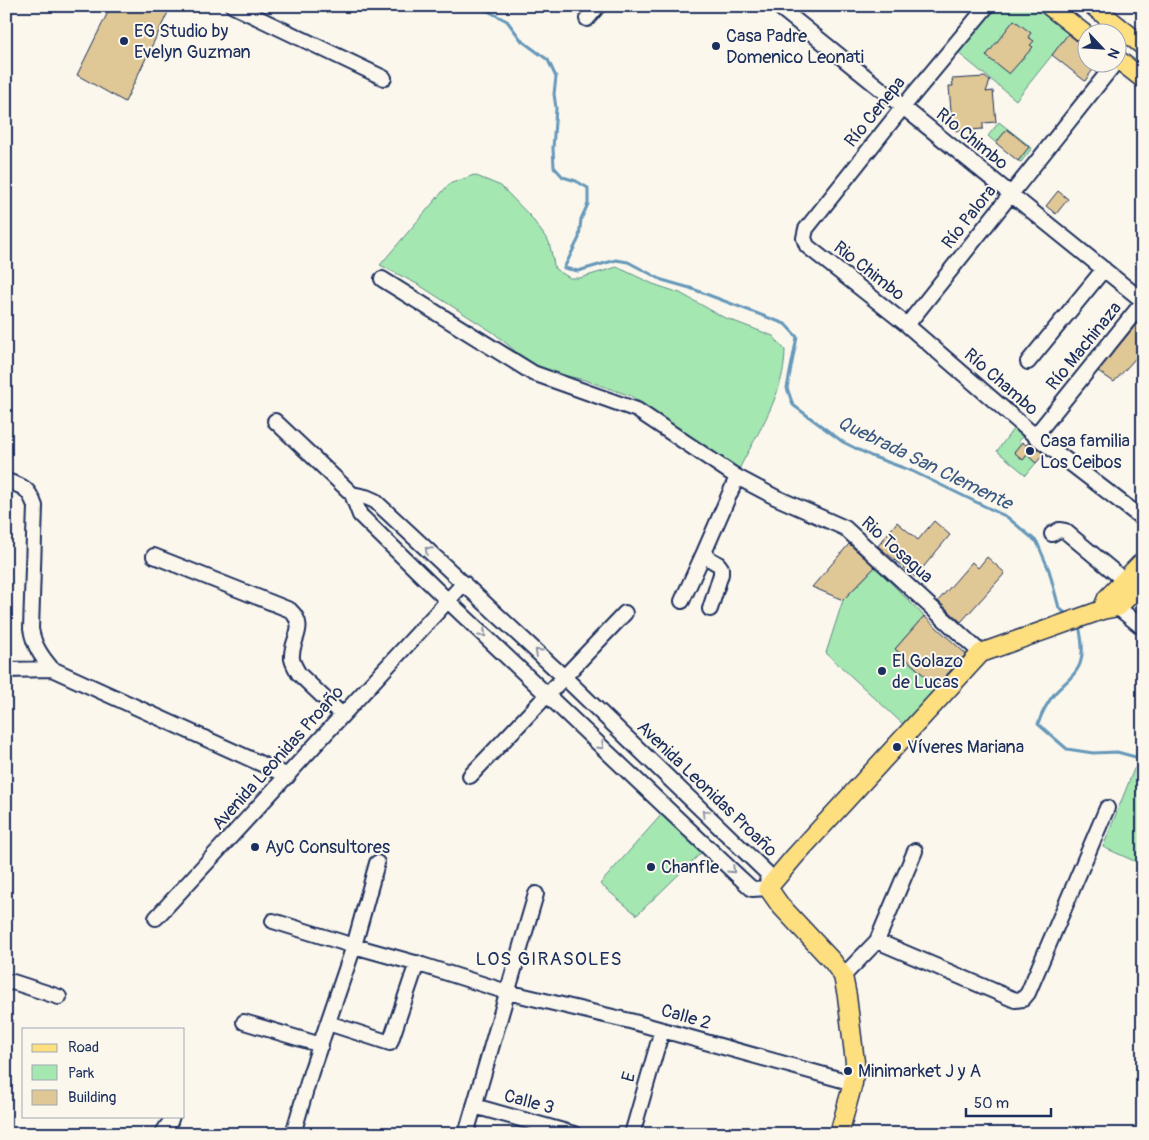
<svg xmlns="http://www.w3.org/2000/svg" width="1149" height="1140" font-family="Pangolin,sans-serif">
<rect width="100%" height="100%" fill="#fbf7ec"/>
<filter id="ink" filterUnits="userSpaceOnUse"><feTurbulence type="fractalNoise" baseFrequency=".02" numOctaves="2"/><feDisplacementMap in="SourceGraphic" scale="10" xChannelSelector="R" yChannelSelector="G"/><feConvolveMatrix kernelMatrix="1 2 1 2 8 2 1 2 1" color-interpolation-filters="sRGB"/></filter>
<g filter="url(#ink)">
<path fill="#a4e7b1" stroke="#608b88" d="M995 6H1035L1069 34 1016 100 957 52Z
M999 122 1032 148 1021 162 1018 161 1029 147 1007 130 996 143 988 136Z
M474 175 501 186 531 217 549 242 555 269 570 278H580L617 267 653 284 680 293 723 317 773 336 785 350C785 393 758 432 739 469L631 396 585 380 536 369 494 333 419 285 380 265 449 184Z
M1016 425 1026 433 1018 441 1021 444 1014 452 1023 460 1027 455 1036 463 1026 475 997 451Z
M875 567 924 616 895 649 939 689 905 726 826 653 843 600Z
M1141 765H1143V865L1103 847 1134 769Z
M662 814 703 851 637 915 600 884Z"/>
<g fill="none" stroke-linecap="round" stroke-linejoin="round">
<path stroke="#6597ba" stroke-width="3" d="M478 6 507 21 522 41 548 60 556 77 554 94 556 108 553 148 554 167 563 177 576 181 588 188V204L581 219 579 238 564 268 578 271 616 260 628 262 662 280 690 288 785 324 797 337 787 388 793 405 843 442 871 456 912 471 1007 517 1037 542 1049 570 1059 608 1069 616
M1079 625C1081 636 1084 649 1081 660 1079 673 1063 684 1055 693 1047 703 1042 712 1038 724L1067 749 1093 753 1117 752 1143 759"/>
</g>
<path fill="#dfc796" stroke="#1b2f5e" d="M111 6H171L125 102 77 75Z
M1014 20 1031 33 1028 37 1034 41 1030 45 1033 47 1009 74 986 56Z
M1068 34 1086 48V62H1098L1085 81 1052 55Z
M985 77 990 81 986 92 993 91 996 122 983 123V129L956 131V125L952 124 949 86H953L952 79Z
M1007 129 1029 147 1018 161 996 143Z
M1058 191 1068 199 1056 214 1046 206Z
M1143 316V350L1114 382 1098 371Z
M1022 442 1026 445 1029 442 1044 454 1036 463 1027 455 1023 460 1014 452Z
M934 521 950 535 915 577 878 546 897 522 918 540Z
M849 544 875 567 843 600 812 587Z
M987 557 1005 573 961 622 938 601 972 562 978 568Z
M924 616 966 654 936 686 895 649Z"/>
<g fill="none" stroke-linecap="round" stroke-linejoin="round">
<g stroke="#1b2f5e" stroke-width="18">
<path id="minor" d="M233 6 384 78
M778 6 1143 301
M987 6 903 107 806 229 804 238 807 246 907 325 1035 436 1143 519
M587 19 598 6
M382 279 533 373 637 410 737 477 775 497 845 528 981 653
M907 325 1116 62
M1028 362 1104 269
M275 421 352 494 360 515 448 601 738 876 752 889 768 888 767 873 564 677 375 501 366 497 352 494
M1035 436 1143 302
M6 481C24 486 29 489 35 506L31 629C34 646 41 656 52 669L288 776
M1052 534 1059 530 1065 531 1131 586
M154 556 290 610C309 628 290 639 292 659 293 664 296 669 299 674L342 715
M682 601 703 555
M1110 601 1143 628
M710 609 721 574V568L718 564 703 555 737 477
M6 670 52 669
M470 776 625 613
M156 918 464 583
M273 921 354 946 422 965 507 992 630 1021 853 1083
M877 941 915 851
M843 976 877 941 1015 1000 1023 999 1028 993 1107 808
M6 983 13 982 59 997
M244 1022 321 1045
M328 1023 390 1043 417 963
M474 1106 574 1134
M162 1134 170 1122 172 1116
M293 1134 311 1072 354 946 377 863
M466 1134 536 894
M632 1134 662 1030"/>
</g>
<g stroke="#1b2f5e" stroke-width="21">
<path id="major" d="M1049 6 1086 35
M1093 6 1143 46
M1116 58 1143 79
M1102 610 1107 598 1143 561
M839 1134 853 1083 855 1062 847 996 843 976 833 962 780 905 768 888 795 856 981 653 1102 610 1118 607 1143 582"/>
</g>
<use href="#minor" stroke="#fbf7ec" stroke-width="14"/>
<use href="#major" stroke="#fedf80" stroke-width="18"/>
</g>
<defs><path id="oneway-chevron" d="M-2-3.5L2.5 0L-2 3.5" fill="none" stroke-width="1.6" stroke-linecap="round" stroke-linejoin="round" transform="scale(1.25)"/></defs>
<g stroke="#8b93a5">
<use href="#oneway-chevron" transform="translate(428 550) rotate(-137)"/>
<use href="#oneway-chevron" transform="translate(483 634) rotate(43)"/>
<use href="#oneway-chevron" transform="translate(538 652) rotate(-137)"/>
<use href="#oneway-chevron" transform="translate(601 746) rotate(44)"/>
<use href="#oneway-chevron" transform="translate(705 813) rotate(-136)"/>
<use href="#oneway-chevron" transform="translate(732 870) rotate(44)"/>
</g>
</g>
<g fill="#1b2f5e" stroke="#fbf7ec" stroke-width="2">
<circle cx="124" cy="41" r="5"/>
<circle cx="716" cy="46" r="5"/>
<circle cx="1030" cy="451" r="5"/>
<circle cx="882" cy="671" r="5"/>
<circle cx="897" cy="747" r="5"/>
<circle cx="255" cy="847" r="5"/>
<circle cx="651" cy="867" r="5"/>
<circle cx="848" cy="1071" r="5"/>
</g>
<g text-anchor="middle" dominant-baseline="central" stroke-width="4" stroke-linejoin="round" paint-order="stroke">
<g font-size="18" fill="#1b2f5e" stroke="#fbf7ec" text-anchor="start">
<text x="134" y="31">EG Studio by<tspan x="134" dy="21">Evelyn Guzman</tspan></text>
<text x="726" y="36">Casa Padre<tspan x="726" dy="21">Domenico Leonati</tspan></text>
<text x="1040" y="441">Casa familia<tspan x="1040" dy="21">Los Ceibos</tspan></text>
<text x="892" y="661">El Golazo<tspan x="892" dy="21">de Lucas</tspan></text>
<text x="907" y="747">Víveres Mariana</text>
<text x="265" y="847">AyC Consultores</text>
<text x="661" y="867">Chanfle</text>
<text x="858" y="1071">Minimarket J y A</text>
</g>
<g font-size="18" fill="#1b2f5e" stroke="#fbf7ec">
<text transform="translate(875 112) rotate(-51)">Río Cenepa</text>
<text transform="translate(972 139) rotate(39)">Río Chimbo</text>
<text transform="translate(969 217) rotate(-52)">Río Palora</text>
<text transform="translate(869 271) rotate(38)">Rio Chimbo</text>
<text transform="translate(1084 346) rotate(-51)">Río Machinaza</text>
<text transform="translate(1001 382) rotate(41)">Río Chambo</text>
<text transform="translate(897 550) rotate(42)">Rio Tosagua</text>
<text transform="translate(278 758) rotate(-48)">Avenida Leonidas Proaño</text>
<text transform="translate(707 789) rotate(44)">Avenida Leonidas Proaño</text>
<text transform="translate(686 1017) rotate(16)">Calle 2</text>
<text transform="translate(629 1077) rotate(-74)">E</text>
<text transform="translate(529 1102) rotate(15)">Calle 3</text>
</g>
<g font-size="19" font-style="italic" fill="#3a5a84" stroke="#fbf7ec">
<text transform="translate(925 463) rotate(26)">Quebrada San Clemente</text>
</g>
<g font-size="19" letter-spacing="1" fill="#1b2f5e" stroke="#fbf7ec">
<text x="549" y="959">LOS GIRASOLES</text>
</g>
</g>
<rect width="1149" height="1140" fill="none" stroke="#fbf7ec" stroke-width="25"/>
<rect x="12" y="12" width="1124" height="1115" fill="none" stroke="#1b2f5e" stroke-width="2" filter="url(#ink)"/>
<rect x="22" y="1028" width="162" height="90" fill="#fbf7ec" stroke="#a1a7b3"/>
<rect x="32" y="1044" width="25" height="8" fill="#fedf80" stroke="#a1a7b3"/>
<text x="68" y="1052" font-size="15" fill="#1b2f5e">Road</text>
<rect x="32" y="1065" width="25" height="15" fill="#a4e7b1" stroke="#a1a7b3"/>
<text x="68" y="1078" font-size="15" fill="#1b2f5e">Park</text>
<rect x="32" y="1090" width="25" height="15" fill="#dfc796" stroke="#a1a7b3"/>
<text x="68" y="1102" font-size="15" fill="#1b2f5e">Building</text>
<g transform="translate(1102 48) rotate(115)"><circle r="24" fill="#fbf7ec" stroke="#a1a7b3"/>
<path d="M0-4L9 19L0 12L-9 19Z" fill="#1b2f5e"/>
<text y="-8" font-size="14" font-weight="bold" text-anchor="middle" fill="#1b2f5e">N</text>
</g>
<path d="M966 1108v8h85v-8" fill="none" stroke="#1b2f5e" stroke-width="2.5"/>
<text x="974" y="1108" font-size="15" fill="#1b2f5e" stroke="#fbf7ec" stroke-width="4" paint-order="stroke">50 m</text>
</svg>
